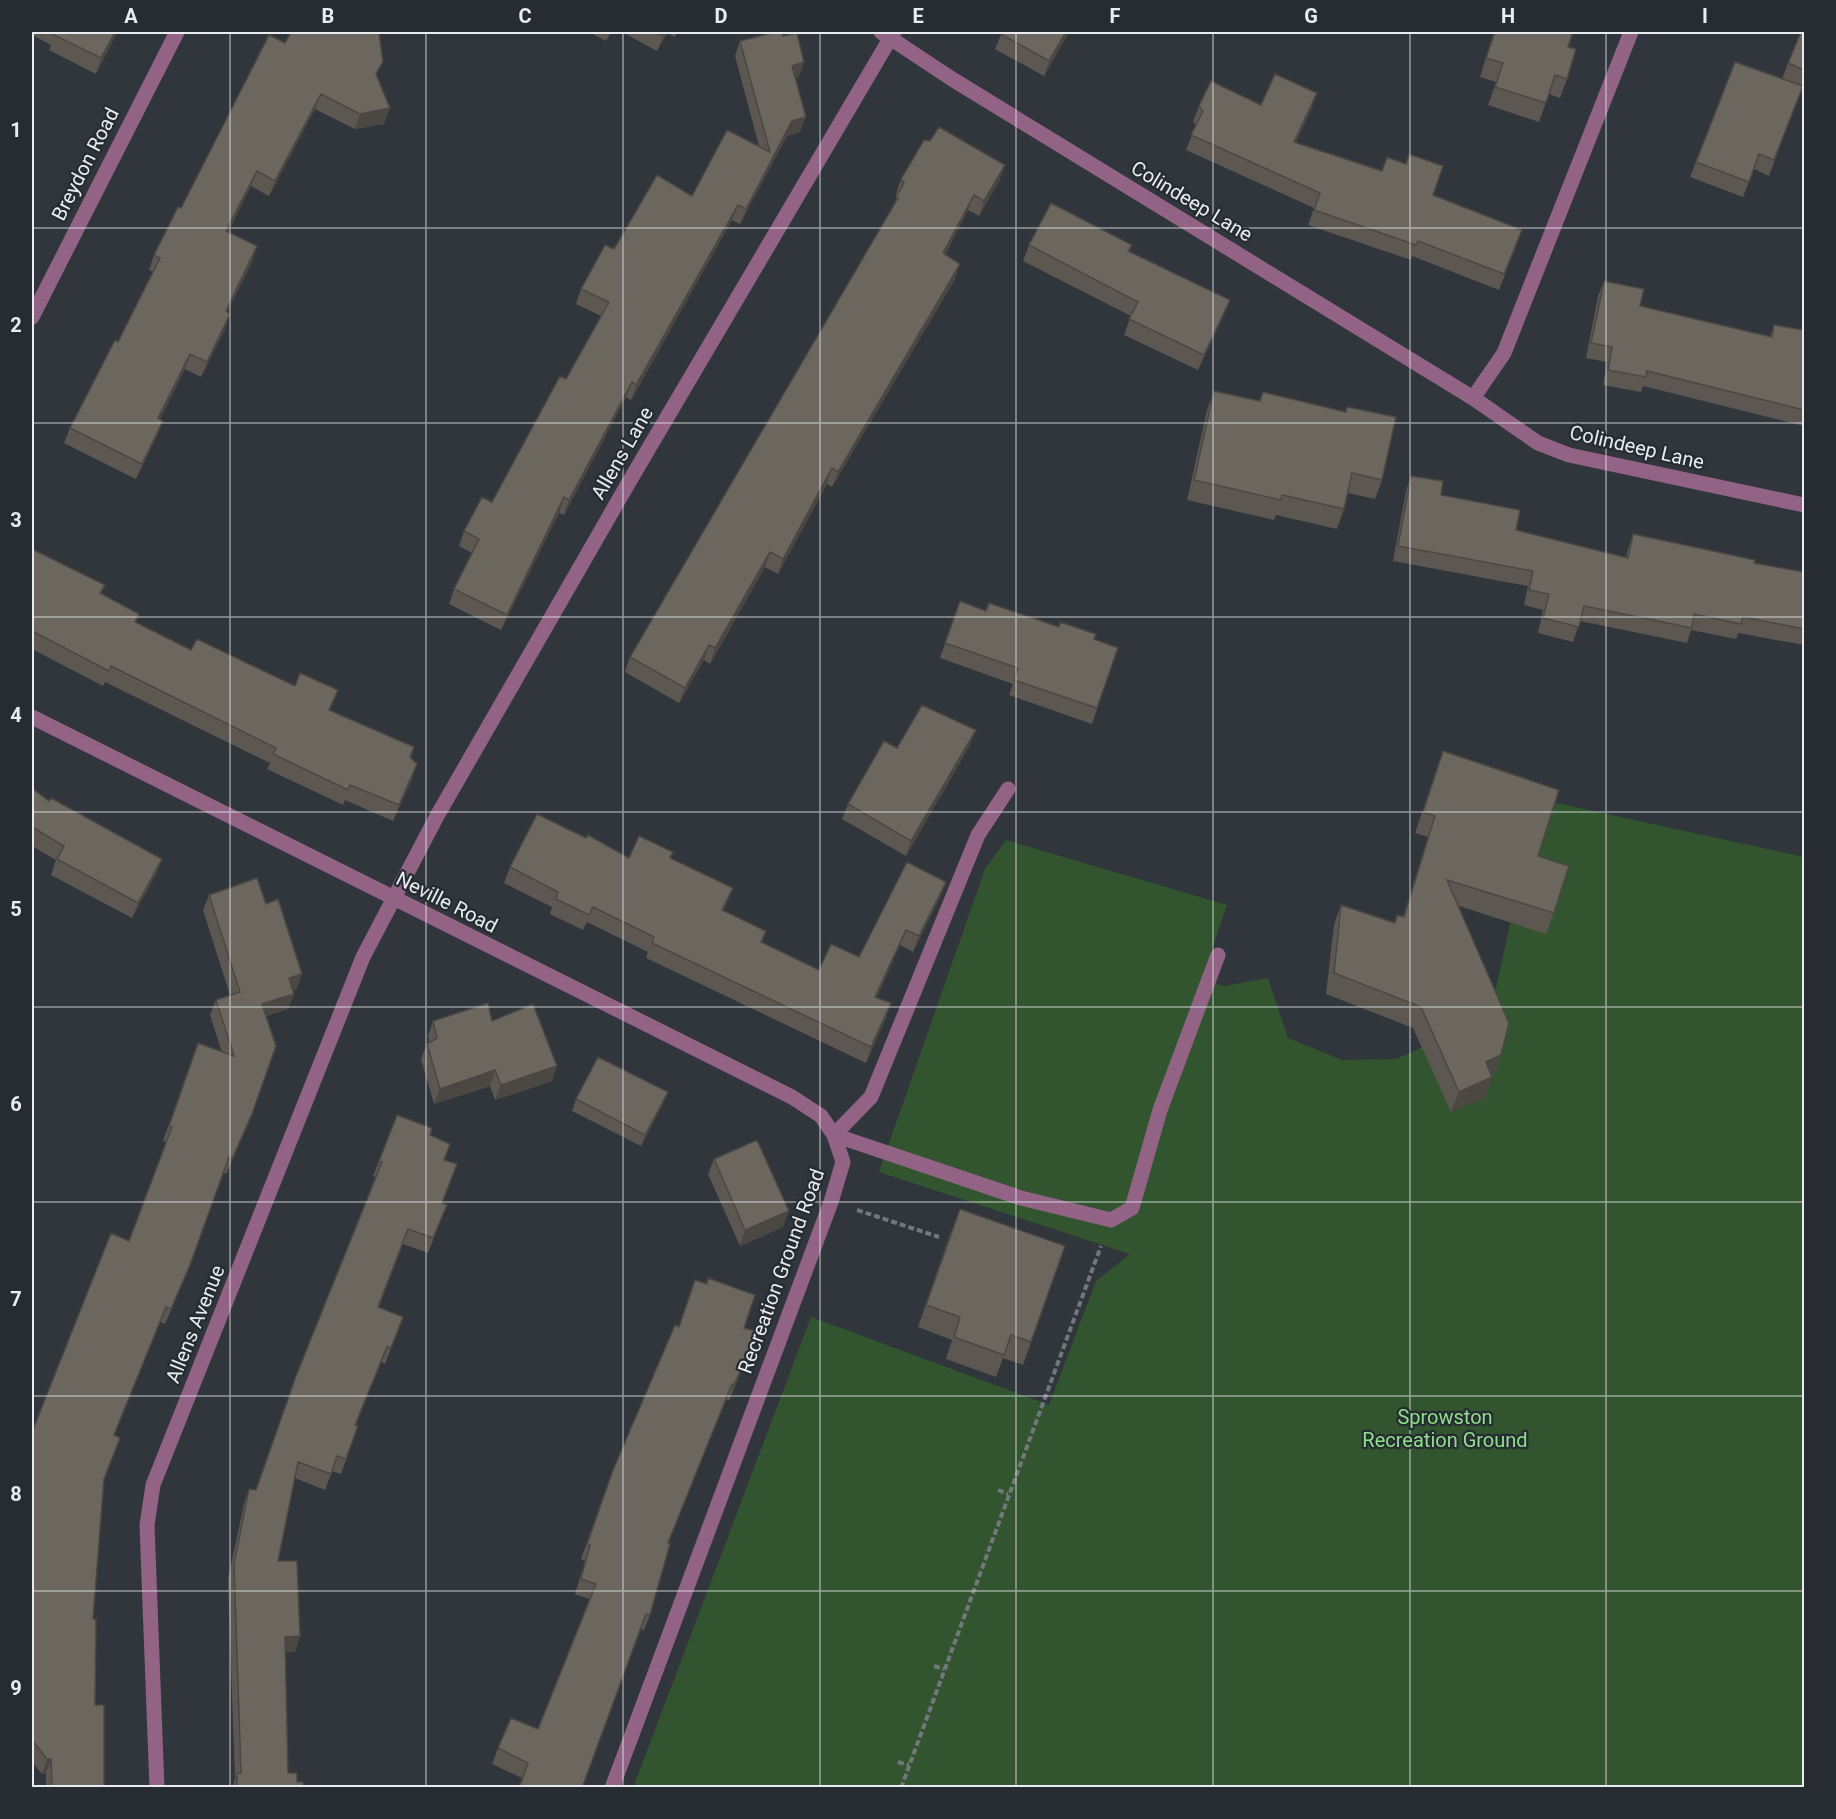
<svg xmlns="http://www.w3.org/2000/svg" width="1836" height="1819" font-family="Roboto,sans-serif">
<rect width="100%" height="100%" fill="#30363c"/>
<path fill="#325530" d="M1538 799 1804 857V1787L633 1788 811 1317 1049 1405 1096 1281 1130 1254 879 1172 985 869 1006 840 1227 905 1202 979 1224 986 1268 978 1288 1038 1342 1060 1396 1059 1489 1018Z"/>
<g fill="none" stroke-linecap="round" stroke-linejoin="round">
<path stroke="#72777c" stroke-width="4" stroke-dasharray="6 3" stroke-linecap="butt" d="M857 1210 939 1237
M998 1490 1008 1494
M934 1666 944 1669
M898 1762 909 1765
M901 1788 1101 1246"/>
<path stroke="#936386" stroke-width="15" d="M881 32 952 79 1473 398 1538 443 1569 455 1804 505
M32 317 177 32
M1473 398 1504 353 1631 32
M32 717 792 1097 821 1116 834 1135 1021 1198 1111 1220 1132 1208 1160 1110 1218 955
M157 1788 147 1525 153 1485 363 957 437 816 629 482 894 32
M612 1788 831 1202 843 1162 834 1135 871 1097 978 835 1008 789"/>
</g>
<path fill="#5c5851" d="M32 32H117L96 74 49 50 51 45 32 35Z
M380 32 379 35 377 76 384 124 355 129 315 109 269 196 251 186 228 232 257 246 252 262 227 312 225 329 201 377 185 369 160 419 157 436 136 479 64 443 70 428 118 342 153 272 149 270 154 255 181 208 285 43Z
M589 32H611L606 41Z
M622 32H677L675 37 667 33 657 51Z
M1002 32H1069L1044 76 995 49Z
M1494 32 1568 47 1567 79 1560 98 1549 94 1539 122 1488 105 1496 82 1480 77Z
M1804 32V88L1802 87 1769 176 1754 169 1743 197 1690 177 1696 162 1782 79 1788 63Z
M783 36 799 77 796 78 800 132 787 136 740 224 732 220 631 400 626 397 564 515 559 513 501 630 449 604 454 589 472 553 459 546 464 531 492 502 566 379 601 316 576 304 581 289 614 249 692 196 759 146 735 56 740 41Z
M1261 105 1312 108 1296 142 1522 230 1499 290 1412 256 1411 260 1308 225 1314 208 1186 150 1196 125 1193 122 1199 106Z
M1005 165 999 181 979 216 968 210 945 255 955 279 832 487 827 484 778 574 765 567 710 664 704 660 679 703 625 672 630 657 891 211 897 196 896 194 901 179Z
M1029 245H1132L1129 252 1230 300 1224 315 1198 370 1124 335 1131 316 1023 261Z
M1604 281 1640 306 1770 337 1774 325 1804 330V426L1643 386 1641 392 1603 385 1607 362 1586 358 1598 296Z
M1214 391 1259 401 1263 392 1345 412 1347 407 1382 480 1375 499 1348 493 1344 509 1337 529 1276 515 1274 520 1187 500 1207 410Z
M1411 476 1441 495 1516 530 1626 557 1628 549 1633 534 1754 563 1804 572V645L1738 633 1736 639 1691 630 1687 643 1580 621 1573 642 1538 633 1543 610 1524 605 1528 586 1393 561 1406 491Z
M32 549 105 585 101 594 139 614 136 622 191 650 414 747 411 758 417 764 412 779 393 821 345 800 343 805 267 769 270 763 105 682 103 686 32 649Z
M960 601 986 611 1094 639 1118 648 1092 724 1009 695 1013 684 940 658Z
M970 745 906 856 842 819 848 804 897 748Z
M1443 751 1538 856 1554 913 1546 934 1459 906 1501 1055 1494 1075 1492 1076 1485 1098 1451 1112 1413 1028 1326 994 1334 925 1341 905 1394 922 1403 917 1428 837 1415 833Z
M32 788 49 801 162 859 156 874 132 918 51 875 56 860 32 846Z
M586 838 629 858H670L733 888 723 911 766 931 762 942 819 970 859 957 946 882 940 897 913 952 900 945 877 997 886 1018 866 1063 646 958 648 952 587 922 583 930 550 914 552 907 504 883 510 867Z
M209 895 266 904 297 989 293 991 294 994 288 1009 266 1016 252 1114 246 1129 226 1174 223 1172 184 1280 165 1324 160 1322 114 1436 104 1481 93 1619 95 1705 104 1788H46V1774H42L32 1762V1432L129 1241 166 1142 163 1141 198 1043 222 1052 210 1015 216 1000 230 995 203 910Z
M433 1021H492L552 1081 495 1100 490 1086 434 1104 421 1059 427 1044 429 1042 428 1036Z
M576 1099 663 1104 641 1146 572 1111Z
M430 1135 444 1160 441 1220 428 1253 403 1244 379 1307 403 1317 385 1364 381 1362 356 1425 358 1426 341 1474 332 1471 325 1490 295 1478 278 1561 300 1636 295 1652H285L288 1773 303 1788H232L235 1779 228 1579 244 1504 249 1489 256 1490 376 1177 373 1176 379 1161Z
M714 1159 783 1227 740 1246 708 1174Z
M951 1231 1065 1246 1023 1365 1003 1358 996 1377 946 1359 952 1340 918 1327Z
M708 1278 744 1328 747 1356 741 1372 729 1401 726 1399 668 1543 650 1615 644 1630 641 1629 522 1778 492 1764 498 1748 538 1729 590 1599 575 1594 585 1561 581 1559 613 1470 678 1327 706 1283Z"/>
<path fill="#4b4742" d="M115 32H117L96 74 101 58Z
M665 32H667L657 51 663 36Z
M1066 32H1069L1044 76 1049 61Z
M804 62 799 77 787 81 792 66Z
M1317 93 1312 108 1289 157 1294 142Z
M321 94 315 109 269 196 275 181Z
M390 108 384 124 355 129 360 114Z
M806 117 800 132 787 136 740 224 746 209 792 121Z
M1005 165 999 181 979 216 984 201Z
M257 171 251 186 220 246 226 231Z
M974 195 968 210 937 269 943 253Z
M738 205 732 220 631 400 636 385Z
M257 246 252 262 220 326 226 311Z
M960 264 955 279 832 487 838 472Z
M1230 300 1224 315 1198 370 1204 355Z
M230 314 225 329 201 377 207 362Z
M190 354 185 369 153 434 158 418Z
M632 382 626 397 564 515 569 500Z
M163 421 157 436 136 479 142 464Z
M832 468 827 484 778 574 783 559Z
M564 497 559 513 501 630 507 615Z
M770 552 765 567 710 664 715 648Z
M709 645 704 660 679 703 685 688Z
M976 730 970 745 906 856 911 841Z
M417 764 412 779 393 821 399 805Z
M162 859 156 874 132 918 138 903Z
M946 882 940 897 913 952 919 936Z
M733 888 727 903 716 926 722 910Z
M906 930 900 945 870 1012 875 997Z
M302 974 297 989 283 993 289 978Z
M294 994 288 1009 257 1019 262 1004Z
M891 1003 886 1018 866 1063 871 1047Z
M1501 1055 1494 1075 1478 1083 1486 1062Z
M557 1066 552 1081 495 1100 501 1085Z
M495 1070 490 1086 434 1104 440 1089Z
M1492 1077 1485 1098 1451 1112 1459 1092Z
M668 1092 663 1104 641 1146 645 1135Z
M252 1114 246 1129 226 1174 232 1159Z
M789 1211 783 1227 740 1246 745 1230Z
M747 1356 741 1372 729 1401 734 1385Z
M300 1636 295 1652H280L285 1637Z
M47 1759H51L46 1774H42Z"/>
<path fill="#6b665e" stroke="#4b4742" stroke-width="1.5" d="M56 32H115L101 58 54 35Z
M291 32H380L379 33 383 61 376 74 390 108 360 114 321 94 275 181 257 171 226 231 257 246 226 311 230 314 207 362 190 354 158 418 163 421 142 464 70 428 115 340 118 342 160 258 154 255 178 207 181 208 269 35 285 43Z
M655 32H665L663 36Z
M776 32H782L783 36 797 33 804 62 792 66 806 117 792 121 746 209 738 205 636 385 632 382 569 500 564 497 507 615 454 589 479 539 464 531 482 497 492 502 560 376 566 379 609 302 581 289 605 245 614 249 657 175 692 196 727 130 770 152 740 41Z
M1002 32H1066L1049 61 1001 34Z
M1495 32H1573L1568 47 1576 49 1567 79 1555 75 1546 103 1495 87 1503 63 1486 58Z
M1801 32H1804V70L1788 63Z
M1735 62 1803 86 1774 160 1759 154 1749 182 1696 162Z
M1275 74 1317 93 1294 142 1382 171 1387 157 1406 164 1409 154 1443 166 1433 195 1522 230 1504 274 1418 241 1416 245 1314 210 1320 193 1191 135 1203 111 1199 106 1211 81 1261 105Z
M939 127 1005 165 984 201 974 195 943 253 960 264 838 472 832 468 783 559 770 552 715 648 709 645 685 688 630 657 898 198 896 197 904 183 901 179 924 140 930 141Z
M1051 203 1132 245 1128 251 1230 300 1204 355 1129 319 1138 302 1029 245Z
M1604 281 1644 289 1640 306 1772 337 1774 325 1804 330V410L1647 371 1646 377 1608 370 1612 347 1591 343Z
M1214 391 1260 401 1263 392 1346 412 1347 407 1396 417 1382 480 1352 473 1344 509 1282 495 1281 500 1194 480Z
M1411 476 1443 481 1441 495 1520 510 1516 530 1628 558 1633 534 1755 560 1754 563 1804 572V629L1743 617 1741 624 1694 614 1692 628 1584 606 1579 627 1543 618 1549 594 1529 590 1533 571 1398 546Z
M32 549 105 585 100 593 139 614 135 622 191 650 197 639 295 686 300 673 338 690 329 710 414 747 410 757 417 764 399 805 350 785 348 790 273 754 276 748 111 666 109 671 32 631Z
M960 601 986 611 989 603 1059 627 1060 622 1096 634 1094 639 1118 648 1097 708 1014 680 1018 668 945 643Z
M922 705 976 730 911 841 848 804 884 741 897 748Z
M1443 751 1559 790 1538 856 1569 866 1554 913 1447 880 1509 1023 1501 1055 1486 1062 1492 1077 1459 1092 1421 1007 1334 973 1341 905 1395 923 1397 915 1404 917 1435 816 1423 812Z
M32 788 49 801 51 798 162 859 138 903 57 859 64 846 32 827Z
M537 814 586 838 588 835 629 858 639 836 673 852 670 858 733 888 722 910 766 931 761 942 819 970 831 944 859 957 907 862 946 882 919 936 906 930 875 997 891 1003 871 1047 652 943 654 937 593 907 589 915 556 899 558 892 510 867Z
M257 878 266 904 278 899 302 974 289 978 294 994 262 1004 276 1046 252 1114 232 1159 229 1157 190 1265 171 1309 166 1307 114 1435 120 1438 104 1479 93 1619H96L95 1705H104V1788H52L51 1759H47L32 1740V1432L111 1233 129 1241 172 1127 169 1126 198 1043 234 1056 216 1000 240 992 209 895Z
M488 1003 492 1021 533 1004 557 1066 501 1085 495 1070 440 1089 427 1044 437 1038 433 1021Z
M598 1057 668 1092 645 1135 576 1099Z
M397 1115 432 1128 430 1135 450 1144 444 1160 457 1164 442 1203 447 1205 433 1238 408 1229 378 1307 403 1317 391 1348 387 1347 355 1425 358 1426 346 1459 337 1456 331 1474 298 1462 278 1561H297L300 1636 285 1637 288 1773H297V1782H303V1788H237V1773H241L234 1564 249 1489 256 1490 296 1376 382 1162 379 1161Z
M757 1140 789 1211 745 1230 714 1159Z
M960 1209 1065 1246 1031 1342 1011 1335 1004 1355 954 1337 960 1317 926 1305Z
M708 1278 755 1295 744 1328 755 1331 747 1356 734 1385 732 1384 668 1543 670 1544 650 1615 646 1614 582 1788H519L528 1763 498 1748 511 1718 538 1729 596 1584 581 1579 590 1545 587 1544 613 1470 675 1325 679 1327 695 1280 707 1284Z"/>
<path fill="none" stroke="#e9edf1" stroke-width="1.5" stroke-opacity="0.55" d="M230 32V1788M426 32V1788M623 32V1788M820 32V1788M1016 32V1788M1213 32V1788M1410 32V1788M1606 32V1788M32 228H1804M32 423H1804M32 617H1804M32 812H1804M32 1007H1804M32 1202H1804M32 1396H1804M32 1591H1804"/>
<g text-anchor="middle" dominant-baseline="central" stroke-width="4.5" stroke-linejoin="round" paint-order="stroke">
<g font-size="20" fill="#e9edf1" stroke="#262c32">
<text transform="translate(85 164) rotate(-63)">Breydon Road</text>
<text transform="translate(1192 201) rotate(31)">Colindeep Lane</text>
<text transform="translate(1637 447) rotate(13)">Colindeep Lane</text>
<text transform="translate(622 453) rotate(-60)">Allens Lane</text>
<text transform="translate(447 902) rotate(27)">Neville Road</text>
<text transform="translate(781 1271) rotate(-70)">Recreation Ground Road</text>
<text transform="translate(195 1324) rotate(-68)">Allens Avenue</text>
</g>
<g font-size="20" fill="#8ee088" stroke="#262c32">
<text x="1445" y="1417">Sprowston<tspan x="1445" dy="23">Recreation Ground</tspan></text>
</g>
</g>
<rect width="1836" height="1819" fill="none" stroke="#262c32" stroke-width="66"/>
<rect x="33" y="33" width="1770" height="1753" fill="none" stroke="#e9edf1" stroke-width="2"/>
<g font-size="20" text-anchor="middle" font-weight="bold" fill="#e9edf1">
<text x="131" y="23">A</text>
<text x="328" y="23">B</text>
<text x="525" y="23">C</text>
<text x="721" y="23">D</text>
<text x="918" y="23">E</text>
<text x="1115" y="23">F</text>
<text x="1311" y="23">G</text>
<text x="1508" y="23">H</text>
<text x="1705" y="23">I</text>
<text x="16" y="137">1</text>
<text x="16" y="332">2</text>
<text x="16" y="527">3</text>
<text x="16" y="722">4</text>
<text x="16" y="916">5</text>
<text x="16" y="1111">6</text>
<text x="16" y="1306">7</text>
<text x="16" y="1501">8</text>
<text x="16" y="1695">9</text>
</g>
</svg>
